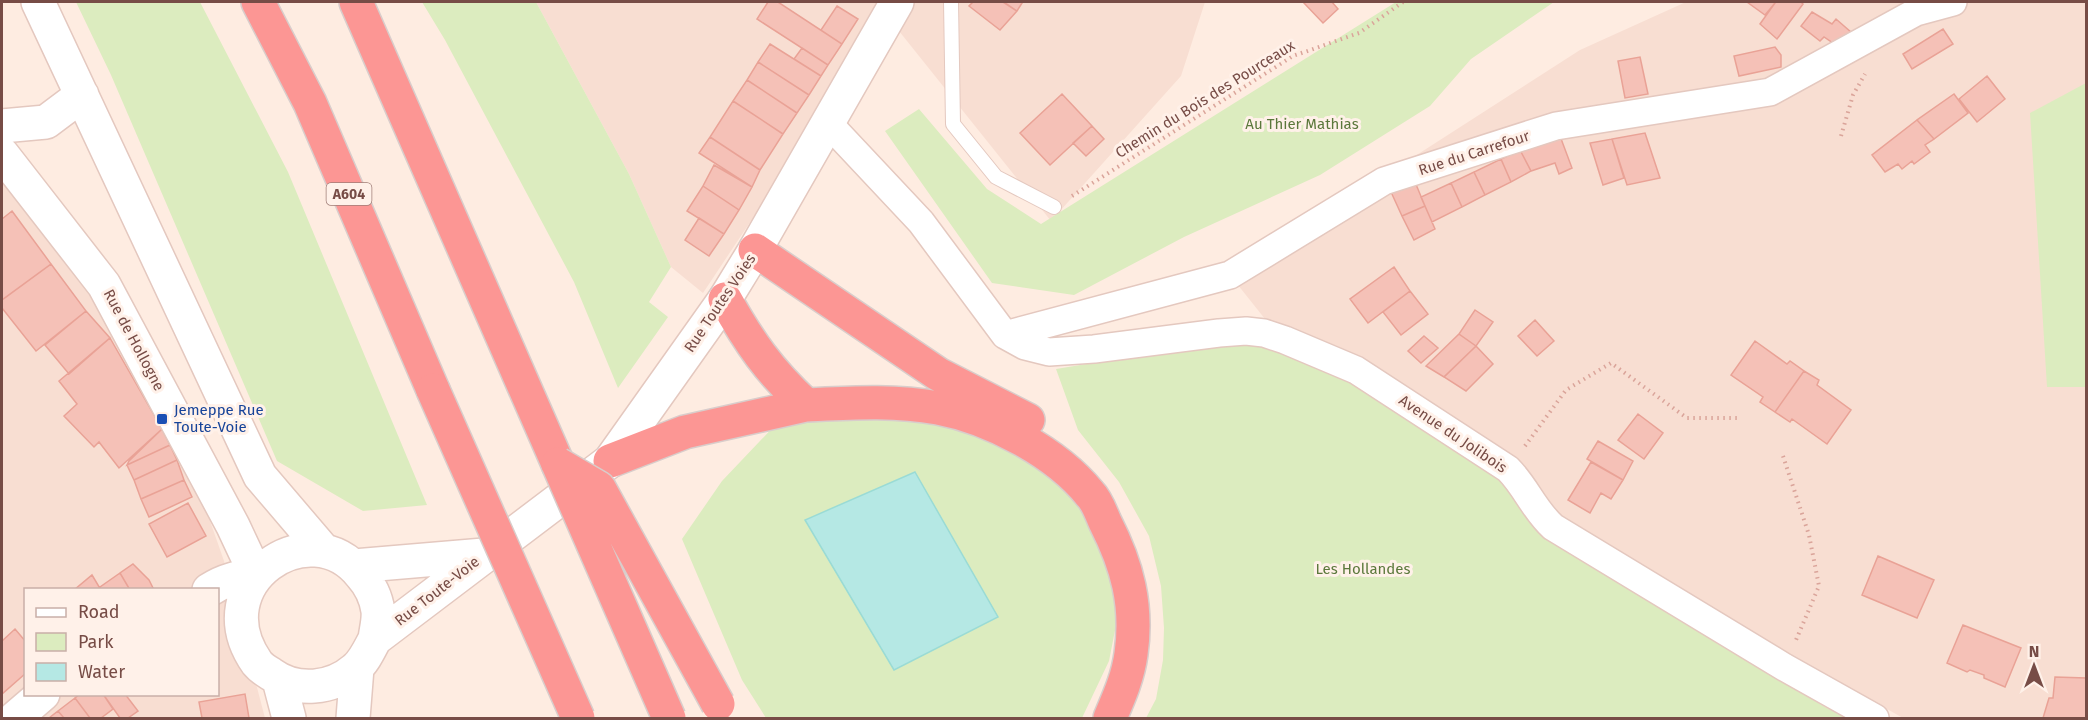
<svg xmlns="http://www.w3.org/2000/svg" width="2088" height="720" font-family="'Fira Sans',sans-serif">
<rect width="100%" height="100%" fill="#feece1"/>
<path fill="#f8ded2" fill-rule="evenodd" d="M536 2H1205L1181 76 1051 221 887 16 703 293 671 267 629 174Z
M1686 2H2086V718H1903L1812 667 1562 517 1553 510 1529 473 1520 463 1498 446 1360 357 1337 346 1265 319 1230 275 1580 50Z
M2 168 115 332 185 461 209 518 224 561 265 718H2ZM26 590H218V694H26Z"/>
<path fill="#dcecbf" d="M76 2H200L288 172 427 505 363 511 277 461 111 75Z
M422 2H536L629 174 671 267 649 302 668 317 618 388 574 282 445 40Z
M1396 2H1554L1471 59 1430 106 1320 175 1184 237 1074 295 992 283 885 131 919 109 987 189 1041 224Z
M2086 83V387H2047L2030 113Z
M1208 344H1263L1314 361 1386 401 1476 458 1512 492 1534 527 1590 565 1825 707 1848 718H1146L1156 699 1163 660 1164 628 1161 586 1149 536 1119 482 1078 430 1056 369Z
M897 415 970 430 1027 456 1068 488 1095 529 1114 572 1117 620 1109 661 1082 718H766L742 680 682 539 722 481 781 419Z"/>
<path fill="#b5e8e4" stroke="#9adbd5" stroke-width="1.5" d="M915 472 998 617 894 670 805 520Z"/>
<path fill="#f5c1b7" stroke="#e9a296" stroke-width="1.5" d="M768 2H778L842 44 828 65 757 19Z
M973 2H1003L1017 11 1000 30 969 6Z
M1004 2H1021L1022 3 1017 11Z
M1303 2H1332L1338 9 1323 23Z
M1747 2H1773L1775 3 1765 15Z
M1773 2H1801L1803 4 1777 39 1760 24 1775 3Z
M837 6 858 19 842 44 821 30Z
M1812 12 1832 24 1836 19 1852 33 1836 45 1824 37 1820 41 1801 26Z
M1943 29 1953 44 1912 69 1903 54Z
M770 44 821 76 809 95 758 62Z
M1775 47 1781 55V67L1739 76 1734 56Z
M802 48 828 65 821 76 794 59Z
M1640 57 1648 94 1625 98 1618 61Z
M758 62 809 95 797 113 747 80Z
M1987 76 2005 99 1977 122 1959 99Z
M747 80 797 113 783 134 733 101Z
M1062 94 1092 126 1050 165 1020 133Z
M1954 94 1968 113 1934 139 1917 120Z
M733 101 783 134 760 170 710 137Z
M1917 120 1934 139 1925 145 1930 152 1914 164 1912 161 1902 169 1898 164 1885 172 1872 155Z
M1092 126 1104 139 1086 156 1073 143Z
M1645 133 1660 178 1627 185 1612 139Z
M1560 136 1572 168 1559 174 1555 163 1531 171 1520 150Z
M710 137 760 170 752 187 699 153Z
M1612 139 1624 178 1603 185 1590 143Z
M1520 150 1531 171 1511 182 1501 159Z
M1501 159 1511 182 1485 195 1474 172Z
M714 165 752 187 739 210 703 186Z
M1474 172 1485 195 1462 207 1451 183Z
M1415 182 1425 206 1402 216 1391 192Z
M1451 183 1462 207 1432 222 1421 197Z
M703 186 739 210 724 234 687 211Z
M1425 206 1435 229 1414 240 1402 216Z
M12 211 51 264 2 300V219Z
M699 218 724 234 709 256 685 240Z
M51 264 86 311 36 351 2 308V300Z
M1394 267 1410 291 1368 323 1350 299Z
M1410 291 1428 314 1401 335 1383 312Z
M1475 310 1493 322 1476 346 1459 334Z
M86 311 110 338 69 374 45 345Z
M1535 320 1554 341 1537 356 1518 336Z
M1459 334 1476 346 1444 377 1426 366Z
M1424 336 1438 348 1421 363 1408 351Z
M110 338 162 429 119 468 99 442 94 447 64 416 77 404 59 381Z
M1755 341 1787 364 1790 361 1804 371 1775 412 1760 402 1763 397 1731 375Z
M1476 346 1493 364 1466 391 1444 377Z
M1804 371 1819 380 1817 385 1851 410 1827 444 1792 419 1790 422 1775 412Z
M1638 414 1663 433 1644 459 1618 440Z
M162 429 170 445 127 465 129 461Z
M1598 441 1633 461 1623 480 1587 459Z
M170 445 177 460 134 480 127 465Z
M177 460 184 480 141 499 134 480Z
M1591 462 1623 480 1611 499 1601 493 1590 513 1568 500Z
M184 480 192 497 149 517 141 499Z
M188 503 206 536 167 557 149 524Z
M1878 556 1934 580 1917 618 1862 595Z
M133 564 149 580 154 590H130L120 573Z
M120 573 130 590H101L100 587Z
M92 575 101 590H74Z
M1963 625 2021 648 2005 687 1984 678V675L1970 670 1967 672 1947 663Z
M15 629 26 642V673L2 694V641Z
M2055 677 2086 678V718H2043L2049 698H2053Z
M80 694H103L113 709 101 718H90L75 698Z
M103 694H125L138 711 128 718H120Z
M245 694 249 718H202L199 702Z
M75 698 90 718H64L58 711Z
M58 711 64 718H49Z"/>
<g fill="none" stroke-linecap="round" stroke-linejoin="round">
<g stroke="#e4c8bf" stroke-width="16">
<path id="service" d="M951 2 953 124 996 177 1054 207"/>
</g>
<g stroke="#e4c8bf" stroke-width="30">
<path id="minor" d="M828 123 921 222 1005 335 1025 346 1049 352 1094 349 1219 333 1246 331 1264 333 1285 340 1356 370 1508 469C1526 487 1534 510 1553 527L1784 667 1875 718
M1005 335 1230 275 1384 181 1556 126 1770 92 1916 12 1953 2"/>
</g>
<g stroke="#e4c8bf" stroke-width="36">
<path id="tertiary" d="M38 2 260 476 324 551
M2 126 46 122 82 95
M2 154 104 285 233 526 256 575
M354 566 484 555
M209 590C224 580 239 577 256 575
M375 639C376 630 379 620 378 611 376 597 370 585 361 575 310 510 201 583 257 663 261 668 266 671 271 674 297 693 332 689 355 669 364 662 370 648 375 639L610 461 725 299 755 250 897 2
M279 680 289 718
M15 718 43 694
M353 718 357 668"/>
</g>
<g stroke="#d9cdcb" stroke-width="36">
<path id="motorway" d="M258 2 310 103 433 390
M356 2 558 464
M755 250 938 374 1028 420
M725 299C749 342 769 371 806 405 850 403 894 400 938 408 991 418 1056 452 1090 494 1097 501 1101 513 1105 522 1127 565 1138 605 1131 654 1128 677 1119 697 1110 718
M610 461 685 432 806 405"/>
</g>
<path stroke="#daa49a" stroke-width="4" stroke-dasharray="1.5 4.5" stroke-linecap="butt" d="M1841 136 1853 95 1865 74
M1072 196 1293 56 1359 33 1403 2
M1525 446 1566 390 1611 363 1687 418H1737
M1783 456 1809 535 1819 586 1796 640"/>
<use href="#service" stroke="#fff" stroke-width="14"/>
<use href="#minor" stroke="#fff" stroke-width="27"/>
<use href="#tertiary" stroke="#fff" stroke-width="33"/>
<use href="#motorway" stroke="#fc9694" stroke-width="33"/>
<g stroke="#d9cdcb" stroke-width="36" stroke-linecap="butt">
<path id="motorway-bridge" d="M433 390 578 718
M558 464 599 488 718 704
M558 464 669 718"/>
</g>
<use href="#motorway-bridge" stroke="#fc9694" stroke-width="33"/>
</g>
<rect fill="#1a4fb4" stroke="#fff1e9" stroke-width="2" x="156" y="413" width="12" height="12" rx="3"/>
<g text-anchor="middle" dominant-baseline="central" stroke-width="6" stroke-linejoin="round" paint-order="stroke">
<rect fill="#fff1e9" stroke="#a07e77" stroke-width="1.5" x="326.5" y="183" width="45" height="22" rx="4.5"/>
<g font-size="14" font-weight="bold" fill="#774c46">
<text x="349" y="194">A604</text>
</g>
<g font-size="15" fill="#774c46" stroke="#fff1e9">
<text transform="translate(1205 99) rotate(-32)">Chemin du Bois des Pourceaux</text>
<text transform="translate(1474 153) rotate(-18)">Rue du Carrefour</text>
<text transform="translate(720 303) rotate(-56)">Rue Toutes Voies</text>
<text transform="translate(134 340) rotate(62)">Rue de Hollogne</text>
<text transform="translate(1453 434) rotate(34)">Avenue du Jolibois</text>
<text transform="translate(437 591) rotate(-38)">Rue Toute-Voie</text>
</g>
<g font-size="15" fill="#5b783b" stroke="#fff1e9">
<text x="1302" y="124">Au Thier Mathias</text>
<text x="1363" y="569">Les Hollandes</text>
</g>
<g font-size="15" fill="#164399" stroke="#fff1e9" text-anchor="start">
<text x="174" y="410">Jemeppe Rue<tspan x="174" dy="17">Toute-Voie</tspan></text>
</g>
</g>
<rect width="2088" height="720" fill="none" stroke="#774c46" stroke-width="6"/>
<rect x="24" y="588" width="195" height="108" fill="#fff1e9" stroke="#c9afa8" stroke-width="1.5"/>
<rect x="36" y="608" width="30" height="9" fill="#ffffff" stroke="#c9afa8" stroke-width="1.5"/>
<text x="78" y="618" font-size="18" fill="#774c46">Road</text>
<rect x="36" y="633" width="30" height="18" fill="#dcecbf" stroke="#c9afa8" stroke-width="1.5"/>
<text x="78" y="648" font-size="18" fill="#774c46">Park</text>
<rect x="36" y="663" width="30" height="18" fill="#b5e8e4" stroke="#c9afa8" stroke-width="1.5"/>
<text x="78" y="678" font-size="18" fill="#774c46">Water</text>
<g transform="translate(2034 666)" stroke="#fff1e9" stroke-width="4.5" paint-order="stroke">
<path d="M0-4.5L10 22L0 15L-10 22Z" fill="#774c46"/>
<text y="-9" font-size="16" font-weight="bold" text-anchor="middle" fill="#774c46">N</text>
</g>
</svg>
